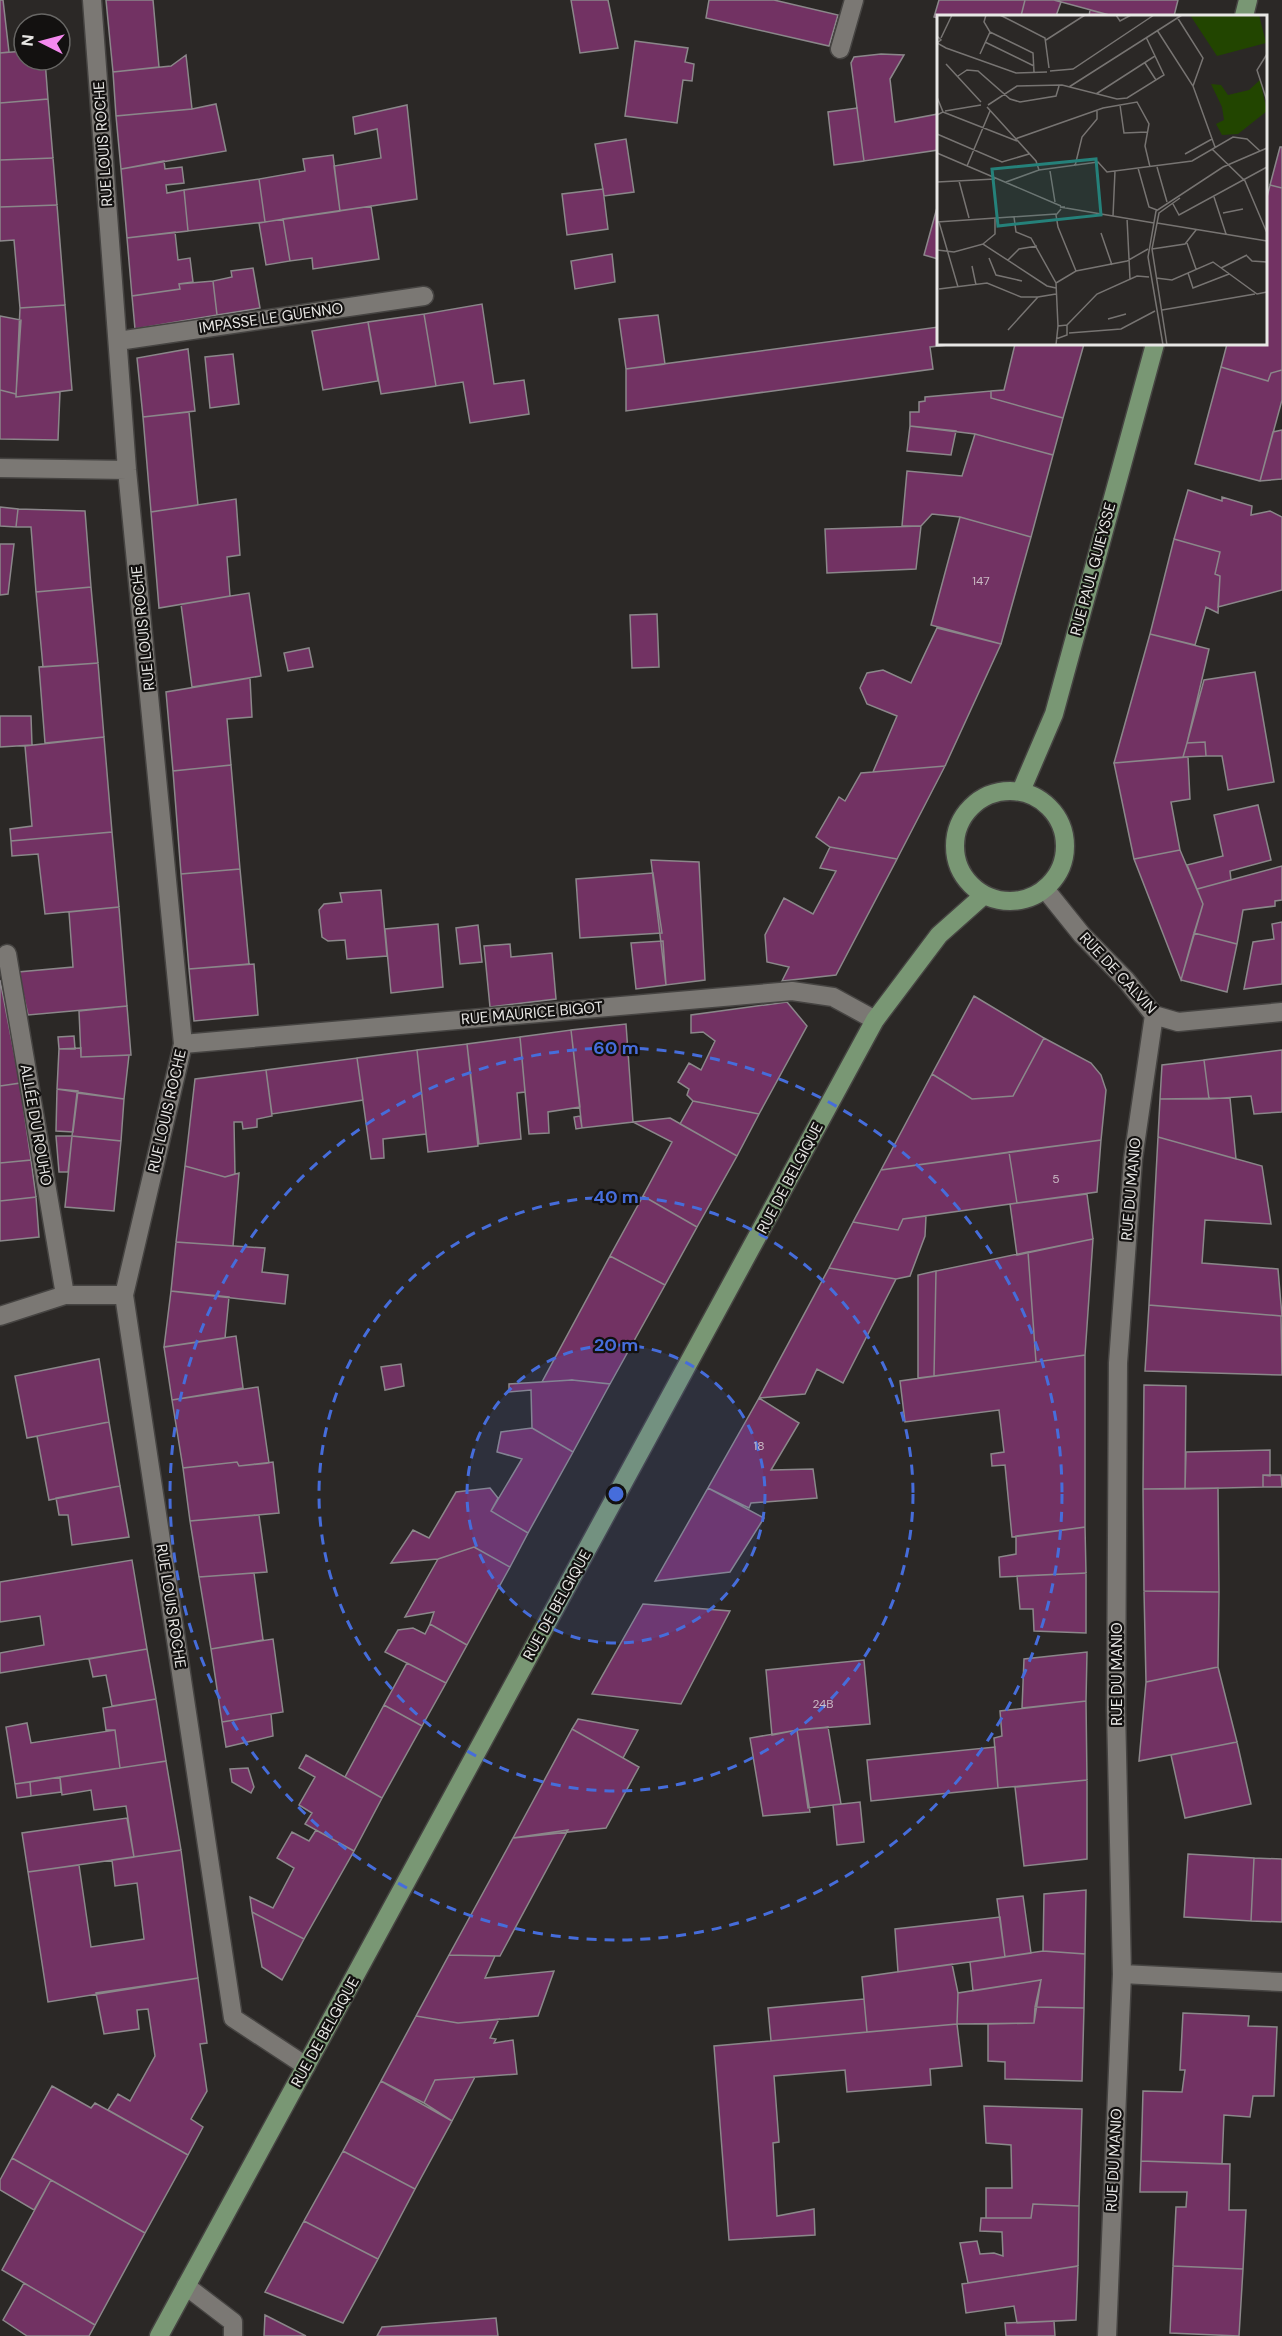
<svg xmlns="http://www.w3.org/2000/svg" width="1282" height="2336" font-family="'DM Sans',sans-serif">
<rect width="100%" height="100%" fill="#2b2826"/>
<path fill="#723263" stroke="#8b878a" stroke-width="1.5" d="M0 0H3L9 52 0 53Z
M106 0H153L159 67 113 72Z
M571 0H608L618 48 580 53Z
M709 0H774L838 15 829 46 706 18Z
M939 0H1025L1021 16 938 18 934 17Z
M1025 0H1054L1061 2 1056 16H1021Z
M1054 0H1178L1174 16H1113Z
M1090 10 1113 16H1089Z
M635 41 688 48 685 62 694 64 692 81 683 80 677 123 625 116Z
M24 51V60H45L48 99 0 103V53Z
M881 54 904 55 890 79 895 122 938 114V150L864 161 851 63 854 57Z
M186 55 192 109 116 116 113 72 171 66Z
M48 99 53 158 0 160V103Z
M216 104 226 151 121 169 116 116 192 109Z
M407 105 417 199 340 211 334 166 381 158 377 129 355 134 353 117Z
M857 108 864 161 834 165 828 112Z
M626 139 634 192 604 196 595 144Z
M1280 147H1282V188L1270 185Z
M333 155 340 211 265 222 259 179 305 171 303 159Z
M53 158 57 205 0 207V160Z
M164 161 165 169 182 167 184 183 166 185 167 193 184 190 188 231 127 238 121 169Z
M259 179 265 222 188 231 184 190Z
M1270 185 1282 188V370L1271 373 1268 381 1221 367 1227 344H1266V201Z
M603 189 608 229 567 235 562 194Z
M938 204V259L924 255Z
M57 205 65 305 20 308 14 240 0 241V207Z
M371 206 379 259 313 269 312 258 290 261 283 219Z
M283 219 290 261 266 265 259 223Z
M175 232 178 260 190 258 193 282 179 284 180 289 132 296 127 238Z
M612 254 615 282 575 289 571 261Z
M253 268 260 308 217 315 213 281 232 277 231 271Z
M213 281 217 315 135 329 132 296 180 289 179 284Z
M482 304 494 384 524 380 529 414 470 423 463 382 436 386 424 314Z
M65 305 72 390 16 397 20 308Z
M424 314 436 386 381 394 368 322Z
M658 315 665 364 626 369 619 319Z
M0 316 21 320 16 394 0 390Z
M368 322 378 381 323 390 312 331Z
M938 327V344H957L930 347 933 369 626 411V369Z
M1015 344H1084L1063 418 991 398V391L1004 390Z
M188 349 195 411 143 417 137 358Z
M233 354 239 404 210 408 205 357Z
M1221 367 1268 381 1271 373 1282 370V400L1260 481 1195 464Z
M0 390 16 394V397L60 392 58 440 0 439Z
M991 391V398L1063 418 1053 455 975 434 910 426V412H919V402L925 401V397Z
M189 412 198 505 151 512 143 417Z
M910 426 956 431 951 455 907 451Z
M1282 430V479L1260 481 1273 432Z
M975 434 1053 455 1031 537 960 517 932 514 921 526H902L907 471 962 476Z
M1188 490 1222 501V497L1252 506 1251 515 1270 511 1282 517V590L1218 607 1220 576 1215 574 1220 552 1174 539Z
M236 499 240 555 227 557 230 596 159 608 151 512Z
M0 507 18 509 16 527 0 526Z
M18 509 85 511 91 587 36 592 31 527H16Z
M960 517 1031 537 1001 644 931 625Z
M921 526 916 569 827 573 825 529Z
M1174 539 1220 552 1215 574 1220 576 1218 613 1206 607 1195 645 1150 634Z
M0 544H14L8 594 0 595Z
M91 587 98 663 43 667 36 592Z
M249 593 261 676 192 687 181 604Z
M657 614 659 667 632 668 630 615Z
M937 628 1001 644 945 766 873 772 897 716 867 704 860 688 867 673 883 670 911 683Z
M1150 634 1209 649 1187 743 1183 757 1114 763Z
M309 648 313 667 288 671 284 653Z
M98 663 104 737 45 743 39 667Z
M1255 672 1274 782 1228 790 1222 756H1206L1205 742 1187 743 1204 680Z
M250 678 252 717 227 719 231 765 173 771 166 692Z
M0 716H31L32 745 0 747Z
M104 737 112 832 11 841 10 829 32 826 25 746Z
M1205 742 1206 756 1183 757 1187 743Z
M1188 757 1190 799 1171 802 1180 850 1134 859 1114 763Z
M231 765 240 869 181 874 173 771Z
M945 766 897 859 830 847 816 837 839 797 845 801 861 773Z
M1258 805 1271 860 1230 871 1231 880 1197 889 1187 865 1223 856 1214 815Z
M112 832 119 907 45 914 38 854 12 856 11 841Z
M830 847 897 859 836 975 782 981 789 967 767 962 765 935 784 898 813 914 836 871 820 868Z
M1180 850 1203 904 1181 980 1134 859Z
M651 860 699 862 705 980 666 985Z
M1282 866V900L1275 901V906L1243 910 1237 944 1194 933 1203 904 1197 889Z
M240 869 249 964 189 969 181 874Z
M653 873 662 933 580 938 576 879Z
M381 890 387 956 347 959 345 940 328 941 322 937 319 910 324 904 342 902 340 893Z
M119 907 127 1006 28 1015 18 972 73 967 69 912Z
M1282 922V984L1244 989 1253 942 1274 939 1272 924Z
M438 924 443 987 391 993 385 929Z
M478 925 482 962 460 964 456 928Z
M1194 933 1237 944 1227 992 1181 980Z
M663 941 666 985 636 989 631 943Z
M510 944 511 957 552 953 556 999 490 1007 484 946Z
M254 964 258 1015 194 1021 189 969Z
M0 980 20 1083 0 1086Z
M974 996 1044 1038 1013 1096 972 1099 932 1074Z
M787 1002 807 1026 759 1114 693 1101 687 1095 689 1089 678 1082 689 1063 701 1070 715 1041 703 1032 691 1033V1015Z
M127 1006 131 1055 81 1057 79 1011Z
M626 1024 633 1122 582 1128 571 1030Z
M571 1030 580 1107 548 1112 549 1133 529 1134 520 1037Z
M74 1036 75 1049H59L58 1037Z
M520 1037 525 1092 517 1093 521 1139 479 1144 467 1044Z
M1044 1038 1091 1063 1101 1075 1106 1090 1101 1140 881 1170 932 1074 972 1099 1013 1096Z
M467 1044 478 1146 428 1152 417 1050Z
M81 1048V1057L129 1055 124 1099 57 1089 59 1049Z
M417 1050 426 1134 383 1139 384 1158 371 1159 357 1058Z
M1282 1050V1112L1254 1114 1251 1096 1209 1099 1204 1060Z
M357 1058 363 1100 272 1114 266 1070Z
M1204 1060 1209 1099H1160L1162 1065Z
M266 1070 272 1116 257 1119V1127L243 1129 242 1122H234L235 1174 225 1177 185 1166 195 1079Z
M20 1083 31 1160 0 1163V1086Z
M57 1089 78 1091 73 1132 56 1131Z
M77 1093 124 1099 121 1141 72 1136Z
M1230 1098 1236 1159 1158 1137 1160 1099Z
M693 1101 759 1114 737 1156 680 1124Z
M580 1116 582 1128 576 1129 574 1117Z
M670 1118 737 1156 697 1227 643 1196 672 1142 633 1122Z
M56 1136H72L68 1172H59Z
M72 1136 121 1141 114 1211 65 1207Z
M1158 1137 1262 1166 1271 1224 1205 1220 1202 1263 1278 1269 1282 1316 1149 1305Z
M1101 1140 1097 1192 1017 1203 1009 1152Z
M1009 1152 1017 1203 903 1219 898 1230 853 1222 881 1170Z
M31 1160 36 1197 0 1201V1163Z
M185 1166 225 1177 239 1173 233 1246 176 1242Z
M1087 1194 1093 1239 1017 1255 1010 1204Z
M643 1196 697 1227 665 1285 610 1256Z
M36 1197 39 1237 0 1241V1201Z
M926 1216 925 1236 910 1276 896 1279 829 1268 853 1222 898 1230 903 1219Z
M1093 1239 1085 1355 1036 1362 1028 1252Z
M176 1242 265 1248 262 1272 288 1275 285 1304 171 1291Z
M1028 1252 1036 1362 934 1376 936 1271Z
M610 1256 665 1285 610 1384 572 1380 542 1382Z
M829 1268 896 1279 843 1383 817 1369 805 1394 759 1398Z
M936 1271 934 1376 918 1378V1275Z
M171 1291 229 1297 225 1338 164 1347Z
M1149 1305 1281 1316 1282 1375 1145 1371Z
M236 1336 243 1388 172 1400 164 1347Z
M1085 1355V1527L1012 1537 1005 1465 992 1466 991 1454 1004 1452 999 1410 905 1422 900 1381Z
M99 1359 109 1422 27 1438 15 1376Z
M401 1364 404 1386 385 1390 381 1367Z
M572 1380 610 1384 573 1452 532 1428 531 1390 509 1392V1384Z
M1144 1385 1186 1386 1185 1489H1143Z
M258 1387 269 1463 239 1466 237 1462 183 1468 172 1400Z
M759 1398 799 1423 771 1470 813 1469 817 1498 751 1503 749 1508 708 1488Z
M109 1422 120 1486 49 1500 37 1436Z
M532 1428 573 1452 528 1533 491 1511 522 1459 497 1452 501 1432Z
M1270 1450V1476L1263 1475V1487L1185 1489 1186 1452Z
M237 1462 239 1466 273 1462 279 1513 190 1521 183 1468Z
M1263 1475H1281L1282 1487H1263Z
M120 1486 129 1537 72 1545 68 1515H59L56 1498Z
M490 1488 498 1498 491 1511 528 1533 510 1567 474 1547 438 1559 391 1563 413 1530 429 1538 456 1492Z
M708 1488 764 1518 730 1572 655 1581Z
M1218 1488 1219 1592 1144 1591 1143 1489Z
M259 1515 267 1572 199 1577 190 1521Z
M1085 1527 1086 1573 1000 1577 999 1557 1016 1554V1536Z
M474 1547 510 1567 467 1645 430 1624 434 1612 405 1617 438 1559Z
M132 1560 147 1649 0 1673V1653L44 1645 40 1616 0 1622V1582Z
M254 1573 263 1640 211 1649 199 1577Z
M1086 1573V1633L1034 1631 1033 1609H1020L1017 1576Z
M1144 1591 1219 1592 1218 1667 1146 1682Z
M643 1604 730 1611 681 1704 592 1694Z
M430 1624 467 1645 446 1683 385 1652 398 1630 413 1628 425 1634Z
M273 1639 283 1712 222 1722 211 1649Z
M147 1649 156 1699 112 1706 106 1675 93 1677 89 1659Z
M1087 1652 1086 1701 1022 1708 1024 1659Z
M864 1660 870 1724 797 1730 772 1735 766 1670Z
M407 1663 446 1683 422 1726 384 1705Z
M1218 1667 1237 1742 1139 1761 1146 1682Z
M156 1699 166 1761 120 1768 115 1730H106L103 1708Z
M1086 1701 1087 1780 998 1788 994 1738 1002 1736 1000 1711Z
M384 1705 422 1726 382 1798 345 1777Z
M271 1714 273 1736 226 1747 222 1722Z
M578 1719 638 1730 623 1758 572 1729Z
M27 1723 31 1743 115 1730 120 1768 15 1784 6 1727Z
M828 1727 841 1804 808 1808 797 1730Z
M572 1729 639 1767 606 1828 513 1838Z
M797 1730 810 1812 763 1816 750 1738Z
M1237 1742 1251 1804 1185 1818 1171 1755Z
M995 1747 998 1788 871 1801 867 1760Z
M306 1755 382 1798 354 1851 305 1824 312 1813 299 1805 315 1777 299 1768Z
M166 1761 181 1850 134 1857 126 1806 94 1810 91 1790 62 1795 60 1777Z
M248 1768 254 1787 251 1793 232 1782 230 1769Z
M60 1777 61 1792 31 1796 30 1782Z
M1087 1780V1859L1024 1866 1015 1787Z
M30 1782 31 1796 17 1798 15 1784Z
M860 1802 864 1842 837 1845 833 1805Z
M127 1818 134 1857 28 1872 22 1833Z
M316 1830 354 1851 304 1939 252 1912 250 1897 273 1908 294 1868 277 1858 292 1832 309 1841Z
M568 1830 500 1956 449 1955 513 1838Z
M181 1850 198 1978 48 2002 28 1872 79 1865 91 1947 144 1939 137 1883 115 1886 112 1860Z
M1188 1854 1254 1858 1251 1921 1184 1917Z
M1254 1858 1282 1859V1922L1251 1921Z
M1086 1890 1085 1954 1043 1951 1044 1894Z
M1023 1896 1031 1953 1005 1957 997 1899Z
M252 1912 304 1939 282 1980 262 1967Z
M1000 1917 1005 1957 898 1972 895 1929Z
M1043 1951 1085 1954 1084 2008 1035 2007 1041 1980 973 1991 970 1962Z
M449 1955 495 1956 485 1978 554 1971 538 2016 458 2023 416 2016Z
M952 1964 958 1993 957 2024 867 2032 862 1977Z
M198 1978 207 2043 200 2044 207 2091 191 2119 203 2127 188 2155 108 2110 118 2094 130 2101 155 2056 148 2009 137 2010 139 2029 104 2034 96 1993Z
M1041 1980 1034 2023 957 2024 958 1993Z
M864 1999 867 2032 771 2041 768 2008Z
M1035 2007 1084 2008 1082 2081 1005 2079V2062L988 2061V2024L1034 2023Z
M1183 2013 1249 2016 1248 2026 1277 2027 1274 2096H1253L1250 2117 1224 2115 1222 2164 1141 2161 1143 2091 1182 2092 1185 2070H1180Z
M416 2016 458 2023 499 2019 490 2038 496 2039 494 2043 513 2040 517 2074 435 2080 424 2103 381 2081Z
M957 2024 962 2066 930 2069 931 2085 847 2092 845 2070 774 2076 779 2142 773 2143 777 2216 814 2209 815 2235 729 2240 714 2046Z
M475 2077 452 2121 424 2103 435 2080Z
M381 2081 452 2121 415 2189 343 2151Z
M52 2086 91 2108 95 2103 188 2155 145 2233 12 2158Z
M984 2106 1082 2109 1079 2206 1033 2204 1031 2218H986V2188H1012L1011 2145 986 2143Z
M343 2151 415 2189 378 2259 304 2221Z
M12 2158 51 2180 34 2210 0 2190V2180Z
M1141 2161 1230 2164 1229 2210H1246L1243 2269 1173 2266 1176 2207H1186L1187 2192H1140Z
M51 2180 145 2233 95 2325 2 2270Z
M1033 2204 1079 2206 1078 2266 968 2283 960 2243 977 2241 980 2254 994 2253 1003 2256 1002 2232 980 2231 981 2218H1031Z
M304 2221 378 2259 343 2323 265 2292Z
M1078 2266 1076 2320 1017 2323 1014 2306 966 2313 962 2284Z
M1173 2266 1243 2269 1239 2336 1170 2333Z
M24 2283 95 2325 89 2336H27L3 2320Z
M265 2315 306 2336H264Z
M496 2318 498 2336H377L382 2327Z
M1054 2321 1055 2336H1006L1005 2323Z"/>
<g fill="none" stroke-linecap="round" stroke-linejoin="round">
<g stroke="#464442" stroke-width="21">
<path id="minor" d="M92 0 127 470 183 1044 124 1295 233 2018 306 2066
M840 49 854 0
M118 341 424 296
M0 468 127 470
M1045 889 1082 935 1126 980 1154 1015 1178 1022 1282 1012
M7 954 65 1295
M183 1044 792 991 833 997 875 1020
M0 1316 65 1295H124
M1122 1974 1282 1982
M186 2286 233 2322V2336
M1107 2336 1122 1974 1116 1710 1118 1363 1133 1159 1154 1015"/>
</g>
<g stroke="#464442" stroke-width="21">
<path id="major" d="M1244 16 1248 0
M1021 791 1054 714 1155 344
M955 846a55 55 0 1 1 110 0a55 55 0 1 1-110 0Z
M159 2336 875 1020 939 935 984 895"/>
</g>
<use href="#minor" stroke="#7b7874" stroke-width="18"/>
<use href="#major" stroke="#799774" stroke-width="18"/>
</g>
<circle cx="616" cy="1494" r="149" fill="#466ddb" fill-opacity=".12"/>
<g fill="none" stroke="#466ddb" stroke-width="3" stroke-dasharray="10 8">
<circle cx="616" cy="1494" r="149"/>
<circle cx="616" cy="1494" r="297"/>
<circle cx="616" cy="1494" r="446"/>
</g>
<g text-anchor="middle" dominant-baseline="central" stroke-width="4.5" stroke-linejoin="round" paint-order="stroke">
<g font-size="12" fill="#cabac4">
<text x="981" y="581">147</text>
<text x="1056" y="1179">5</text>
<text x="759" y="1446">18</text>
<text x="823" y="1704">24B</text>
</g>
<g font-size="15" fill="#e8e7e5" stroke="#131110">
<text transform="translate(103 144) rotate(-94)">RUE LOUIS ROCHE</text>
<text transform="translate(271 318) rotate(-8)">IMPASSE LE GUENNO</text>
<text transform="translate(1093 569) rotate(-75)">RUE PAUL GUIEYSSE</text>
<text transform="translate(143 628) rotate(-96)">RUE LOUIS ROCHE</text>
<text transform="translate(1118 973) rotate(47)">RUE DE CALVIN</text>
<text transform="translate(532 1013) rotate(-5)">RUE MAURICE BIGOT</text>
<text transform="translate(167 1111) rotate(-77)">RUE LOUIS ROCHE</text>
<text transform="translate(36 1125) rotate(80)">ALLÉE DU ROUHO</text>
<text transform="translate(790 1178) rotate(-62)">RUE DE BELGIQUE</text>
<text transform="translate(1131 1189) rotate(-85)">RUE DU MANIO</text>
<text transform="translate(557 1605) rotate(-61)">RUE DE BELGIQUE</text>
<text transform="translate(171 1606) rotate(81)">RUE LOUIS ROCHE</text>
<text transform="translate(1117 1674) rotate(-90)">RUE DU MANIO</text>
<text transform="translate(325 2032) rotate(-61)">RUE DE BELGIQUE</text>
<text transform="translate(1114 2160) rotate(-87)">RUE DU MANIO</text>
</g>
</g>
<g transform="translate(937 15)">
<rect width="330" height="330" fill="#2b2826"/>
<path d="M253 0H322L329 28 280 41ZM323 65 330 96 301 119 285 120 279 109 287 105 285 92 274 69 284 70 291 80 312 75Z" fill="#224500"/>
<path fill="none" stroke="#777472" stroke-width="1.5" d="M63 0 108 23 112 53M179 0 183 6 194 0M240 2 266 43 256 71M220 15 256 71 278 132M53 17 96 38 97 57M0 21 4 25 0 28 9 33 79 58 110 57M4 23 15 0M109 25 148 0M48 27 97 51M43 39 53 17 47 7 49 0M330 39 320 55 330 86M208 48 219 65M9 49 44 87M113 56 136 54 217 0M21 61 30 55 41 56 73 84 83 87 119 81 122 71M132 72 245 0M159 79 218 41M0 82 6 97 0 100M51 90 80 71 125 70 180 84 190 83 227 60 209 22M183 90 187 118 210 117M50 92 99 146 102 155M8 96 44 90M6 97 80 126M0 119 65 147 92 139M78 124 166 93 200 87 212 109 208 131 213 152M275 134 308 166 330 218M0 138 124 191M248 139 275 124M30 151 53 96M138 151 145 122 160 104V95M220 152 230 187M201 153 212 192 220 195M113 156 118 187M22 166 32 203M0 167 58 164M69 167 102 155 161 147 170 157 255 146 296 122 310 124 323 136M277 182 289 219M236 189 242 200 330 152M128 192H123L217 208M124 194 119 200 121 212 139 256M286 198 306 194M176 201 178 156M77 202 79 217 94 223 119 268 121 311M190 203 193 264M0 207 119 199M2 207 21 272M220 208 330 226M164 218 175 250M250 228 259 254M46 229 58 219V203M215 234 248 229 259 215M0 235 17 237 46 229 110 271 119 273M310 241 315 246 330 247M52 243 59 260 85 266M71 245 82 234 100 231M35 251 39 270M284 253 310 240M251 258 256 273 292 259M219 263 235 265 276 247 320 279 330 277M119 268 139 256 190 246 211 234M2 274 50 268 84 282H101M225 295 318 279M171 304 189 299M130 310 160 279 200 261 212 262M71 315 101 282 119 279M132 318 184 314 218 296M119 330 121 311 130 310V320L119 324M226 330 211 242 219 196 286 152 330 133M230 330 215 234 222 198 243 183"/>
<path fill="#25817a" fill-opacity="0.15" stroke="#25817a" stroke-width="3" d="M159 144 164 200 61 211 55 154Z"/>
<rect width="330" height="330" fill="none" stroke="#e8e7e5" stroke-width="3"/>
</g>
<circle cx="616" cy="1494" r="9" fill="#466ddb" stroke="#131110" stroke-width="3"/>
<g font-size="18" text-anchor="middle" font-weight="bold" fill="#466ddb" stroke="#131110" stroke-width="4.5" stroke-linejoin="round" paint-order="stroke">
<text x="616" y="1054">60 m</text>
<text x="616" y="1203">40 m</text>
<text x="616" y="1351">20 m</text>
</g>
<g transform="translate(42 42) rotate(276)"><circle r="28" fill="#131110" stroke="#686765" stroke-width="1.5"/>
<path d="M0-4.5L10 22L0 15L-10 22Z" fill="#f589ef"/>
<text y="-9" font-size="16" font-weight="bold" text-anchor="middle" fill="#e8e7e5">N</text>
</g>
</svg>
